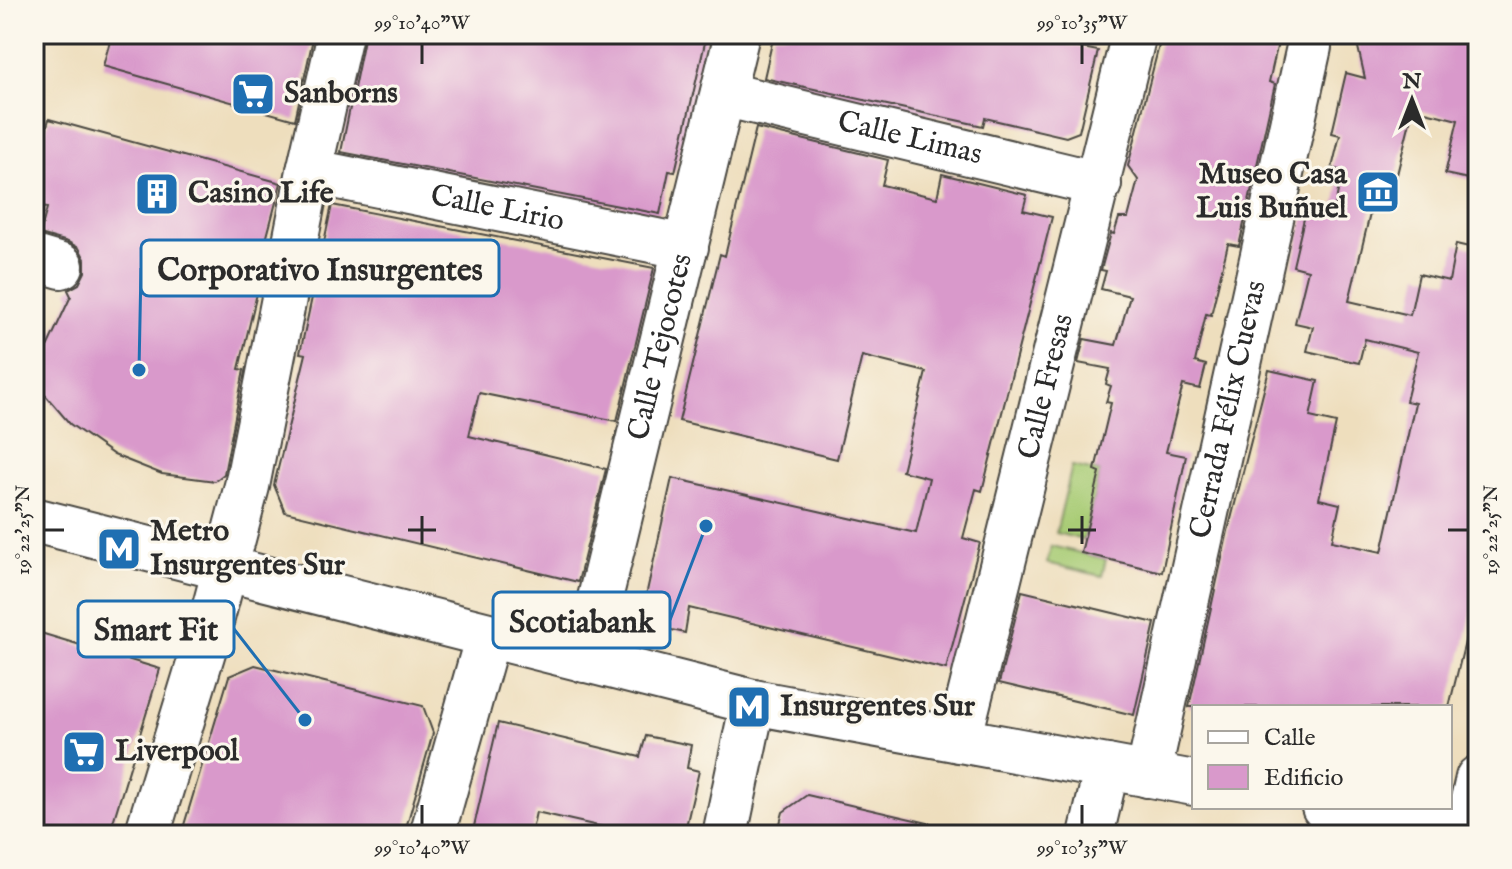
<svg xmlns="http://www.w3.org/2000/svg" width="1512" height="869" font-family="'IM FELL English',serif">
<rect width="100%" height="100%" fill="#fbf7ec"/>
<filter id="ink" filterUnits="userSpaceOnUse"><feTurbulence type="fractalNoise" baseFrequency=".0125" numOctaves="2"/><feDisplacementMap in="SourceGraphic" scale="16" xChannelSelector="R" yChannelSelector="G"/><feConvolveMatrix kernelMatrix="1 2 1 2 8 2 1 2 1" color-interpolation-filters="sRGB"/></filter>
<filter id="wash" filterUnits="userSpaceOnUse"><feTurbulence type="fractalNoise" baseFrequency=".006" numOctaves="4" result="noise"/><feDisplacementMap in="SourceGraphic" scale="32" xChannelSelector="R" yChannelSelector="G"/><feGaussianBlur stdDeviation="1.8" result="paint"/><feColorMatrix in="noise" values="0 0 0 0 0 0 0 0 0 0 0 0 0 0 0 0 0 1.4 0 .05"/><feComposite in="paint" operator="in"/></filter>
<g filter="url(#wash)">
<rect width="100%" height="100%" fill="#eedebd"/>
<path fill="#a9cc76" stroke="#6a7c50" stroke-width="2" d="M1072 466 1100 472 1084 540 1056 533Z
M1051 546 1106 559 1102 576 1047 563Z"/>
<g id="blocks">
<path fill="#d999cb" d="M112 34H314L295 120 103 66Z
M365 34H549L577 40 578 34H707L675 172 669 171 660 214 341 152Z
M774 34H1070L1067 45 1098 51 1079 132 1066 137 985 118 983 126 764 78Z
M1162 34H1280L1269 82 1275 84 1239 246 1228 244 1211 315 1206 314 1195 362 1206 365 1200 389 1183 385 1166 452 1186 456 1162 572 1081 553 1100 472 1095 470 1111 403 1106 402 1111 386 1106 384 1110 369 1078 363 1084 339 1116 345 1130 296 1101 289 1106 271 1101 270 1111 233 1114 234 1119 218H1128L1138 180 1128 166Z
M1355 34H1478V181L1445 174 1458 120 1413 109 1390 203 1376 189 1349 301 1410 315 1419 274 1449 281 1456 244 1478 249V584L1464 646 1449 707H1189L1228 531 1269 370 1318 381 1310 417 1336 423 1319 499 1340 504 1332 541 1382 552 1415 403 1406 401 1418 352 1365 339 1359 363 1307 351 1313 327 1295 323 1308 270 1293 266 1306 210 1333 216 1342 171 1332 168 1340 135 1332 133 1346 73 1365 78Z
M49 119 281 183 259 267 263 268 239 369 244 370 224 474 215 481 162 474 114 455 70 424 34 382V375L71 296 68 290 79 284 85 272V259L79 248 68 242 40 234 47 208 34 205V173Z
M756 128 888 160 882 185 937 198 942 174 1027 195 1023 210 1052 217 982 491 976 489 963 538 980 543 946 669 689 608 685 633 640 623 672 478 916 533 929 478 902 471 926 372 862 356 837 459 679 421 720 254 725 256Z
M332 205 654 268 617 421 479 393 469 436 606 469 578 582 285 512 274 485 306 354 300 353Z
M1022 591 1155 623 1134 715 999 683Z
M34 631 160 669 109 835H34Z
M255 665 423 706 433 733 404 835H181L229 676Z
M498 723 640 757 646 736 691 745 687 768 699 771 684 835H638L536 812 531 835H472Z
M807 795 941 826 940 835H777L783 812Z"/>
</g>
</g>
<g filter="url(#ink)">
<use href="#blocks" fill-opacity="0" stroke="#484641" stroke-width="2"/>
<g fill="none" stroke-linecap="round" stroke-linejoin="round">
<g stroke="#484641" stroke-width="48">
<g id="minor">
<path id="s1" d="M723 94 1099 184"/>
<path id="s2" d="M309 171 686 247"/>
<path d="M34 258 61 266"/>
<path id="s3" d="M585 660 737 34"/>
<path id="s4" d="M959 740 1134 34"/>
<path id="s5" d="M1148 775 1309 47"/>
<path d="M147 835 204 648 247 486 309 171 340 34"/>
<path d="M432 835 488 636"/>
<path d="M725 835 753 702"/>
<path d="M1091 835 1107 767"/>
<path d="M1465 835 1478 778"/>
</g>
</g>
<g stroke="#484641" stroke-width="48">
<path id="major" d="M34 520 753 702 1194 783
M1324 807 1477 835"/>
</g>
<use href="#minor" stroke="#fff" stroke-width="44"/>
<use href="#major" stroke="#fff" stroke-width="44"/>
</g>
</g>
<path fill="none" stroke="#2b2b2b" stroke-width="3" d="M422 44V64M1082 44V64M422 516V544M1082 516V544M44 530H64M408 530H436M1068 530H1096M1448 530H1468M422 805V825M1082 805V825"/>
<defs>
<g id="supermarket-square" transform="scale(2.3)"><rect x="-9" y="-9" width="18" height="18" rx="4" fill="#1f6fb2" stroke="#fbf7ec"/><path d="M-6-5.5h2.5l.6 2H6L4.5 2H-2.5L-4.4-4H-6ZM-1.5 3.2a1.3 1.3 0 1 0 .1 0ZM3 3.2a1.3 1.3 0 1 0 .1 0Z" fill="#fff"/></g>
<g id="museum-square" transform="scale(2.3)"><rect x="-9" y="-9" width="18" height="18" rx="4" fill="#1f6fb2" stroke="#fbf7ec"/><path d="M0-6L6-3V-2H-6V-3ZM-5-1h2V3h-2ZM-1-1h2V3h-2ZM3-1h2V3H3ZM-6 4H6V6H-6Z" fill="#fff"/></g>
<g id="building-square" transform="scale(2.3)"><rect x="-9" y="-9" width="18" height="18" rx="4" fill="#1f6fb2" stroke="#fbf7ec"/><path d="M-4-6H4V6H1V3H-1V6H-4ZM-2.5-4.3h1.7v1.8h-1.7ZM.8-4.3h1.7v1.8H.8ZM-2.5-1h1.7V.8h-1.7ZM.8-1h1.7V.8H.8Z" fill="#fff"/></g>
<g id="metro-square" transform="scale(2.3)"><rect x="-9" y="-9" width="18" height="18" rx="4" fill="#1f6fb2" stroke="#fbf7ec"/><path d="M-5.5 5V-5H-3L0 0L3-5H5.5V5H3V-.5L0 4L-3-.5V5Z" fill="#fff"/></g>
</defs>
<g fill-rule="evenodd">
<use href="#supermarket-square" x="253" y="94"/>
<use href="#museum-square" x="1378" y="192"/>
<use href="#building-square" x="157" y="194"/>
<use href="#metro-square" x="119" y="549"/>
<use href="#metro-square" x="749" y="707"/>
<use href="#supermarket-square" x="84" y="752"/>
</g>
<g text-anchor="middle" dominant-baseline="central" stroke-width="6" stroke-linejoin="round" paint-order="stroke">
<g font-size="30" font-weight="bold" fill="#2b2b2b" stroke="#fbf7ec" text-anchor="start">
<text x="284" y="94">Sanborns</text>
<text x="1347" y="175" text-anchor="end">Museo Casa<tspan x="1347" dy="34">Luis Buñuel</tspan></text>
<text x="188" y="194">Casino Life</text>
<text x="150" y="532">Metro<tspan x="150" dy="34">Insurgentes Sur</tspan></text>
<text x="780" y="707">Insurgentes Sur</text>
<text x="115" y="752">Liverpool</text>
</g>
<g font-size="30" fill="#2b2b2b" stroke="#fbf7ec">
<text stroke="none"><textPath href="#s1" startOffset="192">Calle Limas</textPath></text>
<text stroke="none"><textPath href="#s2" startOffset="192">Calle Lirio</textPath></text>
<text stroke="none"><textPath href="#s3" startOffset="322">Calle Tejocotes</textPath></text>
<text stroke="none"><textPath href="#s4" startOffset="364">Calle Fresas</textPath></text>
<text stroke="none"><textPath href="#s5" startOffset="374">Cerrada Félix Cuevas</textPath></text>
</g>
</g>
<path fill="none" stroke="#1f6fb2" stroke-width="3" d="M139 370L141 268M706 526L670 620M305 720L234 629"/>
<g fill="#1f6fb2" stroke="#fbf7ec" stroke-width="3">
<circle cx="139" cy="370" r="8"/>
<circle cx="706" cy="526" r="8"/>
<circle cx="305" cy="720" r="8"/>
</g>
<g fill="#fbf7ec" stroke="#1f6fb2" stroke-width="3">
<rect x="141" y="240" width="358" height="56" rx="8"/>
<rect x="493" y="592" width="177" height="56" rx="8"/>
<rect x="78" y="601" width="156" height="56" rx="8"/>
</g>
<g font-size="32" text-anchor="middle" font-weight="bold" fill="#2b2b2b">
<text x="320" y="280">Corporativo Insurgentes</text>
<text x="582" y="632">Scotiabank</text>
<text x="156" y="640">Smart Fit</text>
</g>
<rect width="1512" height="869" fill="none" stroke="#fbf7ec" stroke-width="88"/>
<rect x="1192" y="705" width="260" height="104" fill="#fbf7ec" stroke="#a8a59f" stroke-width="2"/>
<rect x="1208" y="731" width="40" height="12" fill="#ffffff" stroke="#a8a59f" stroke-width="2"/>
<text x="1264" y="745" font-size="24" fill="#2b2b2b">Calle</text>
<rect x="1208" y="765" width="40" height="24" fill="#d999cb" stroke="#a8a59f" stroke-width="2"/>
<text x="1264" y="785" font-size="24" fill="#2b2b2b">Edificio</text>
<g transform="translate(1412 100)" stroke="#fbf7ec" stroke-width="6" paint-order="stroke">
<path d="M0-6L14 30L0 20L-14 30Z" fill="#2b2b2b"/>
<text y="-12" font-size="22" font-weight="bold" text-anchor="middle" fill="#2b2b2b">N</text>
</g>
<rect x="44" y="44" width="1424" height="781" fill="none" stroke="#2b2b2b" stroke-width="3"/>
<g font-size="20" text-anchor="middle" fill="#2b2b2b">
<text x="422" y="29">99°10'40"W</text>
<text x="1082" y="29">99°10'35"W</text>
<text transform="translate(22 530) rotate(-90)" y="7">19°22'25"N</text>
<text transform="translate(1490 530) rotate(-90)" y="7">19°22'25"N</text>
<text x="422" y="854">99°10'40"W</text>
<text x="1082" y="854">99°10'35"W</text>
</g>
</svg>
